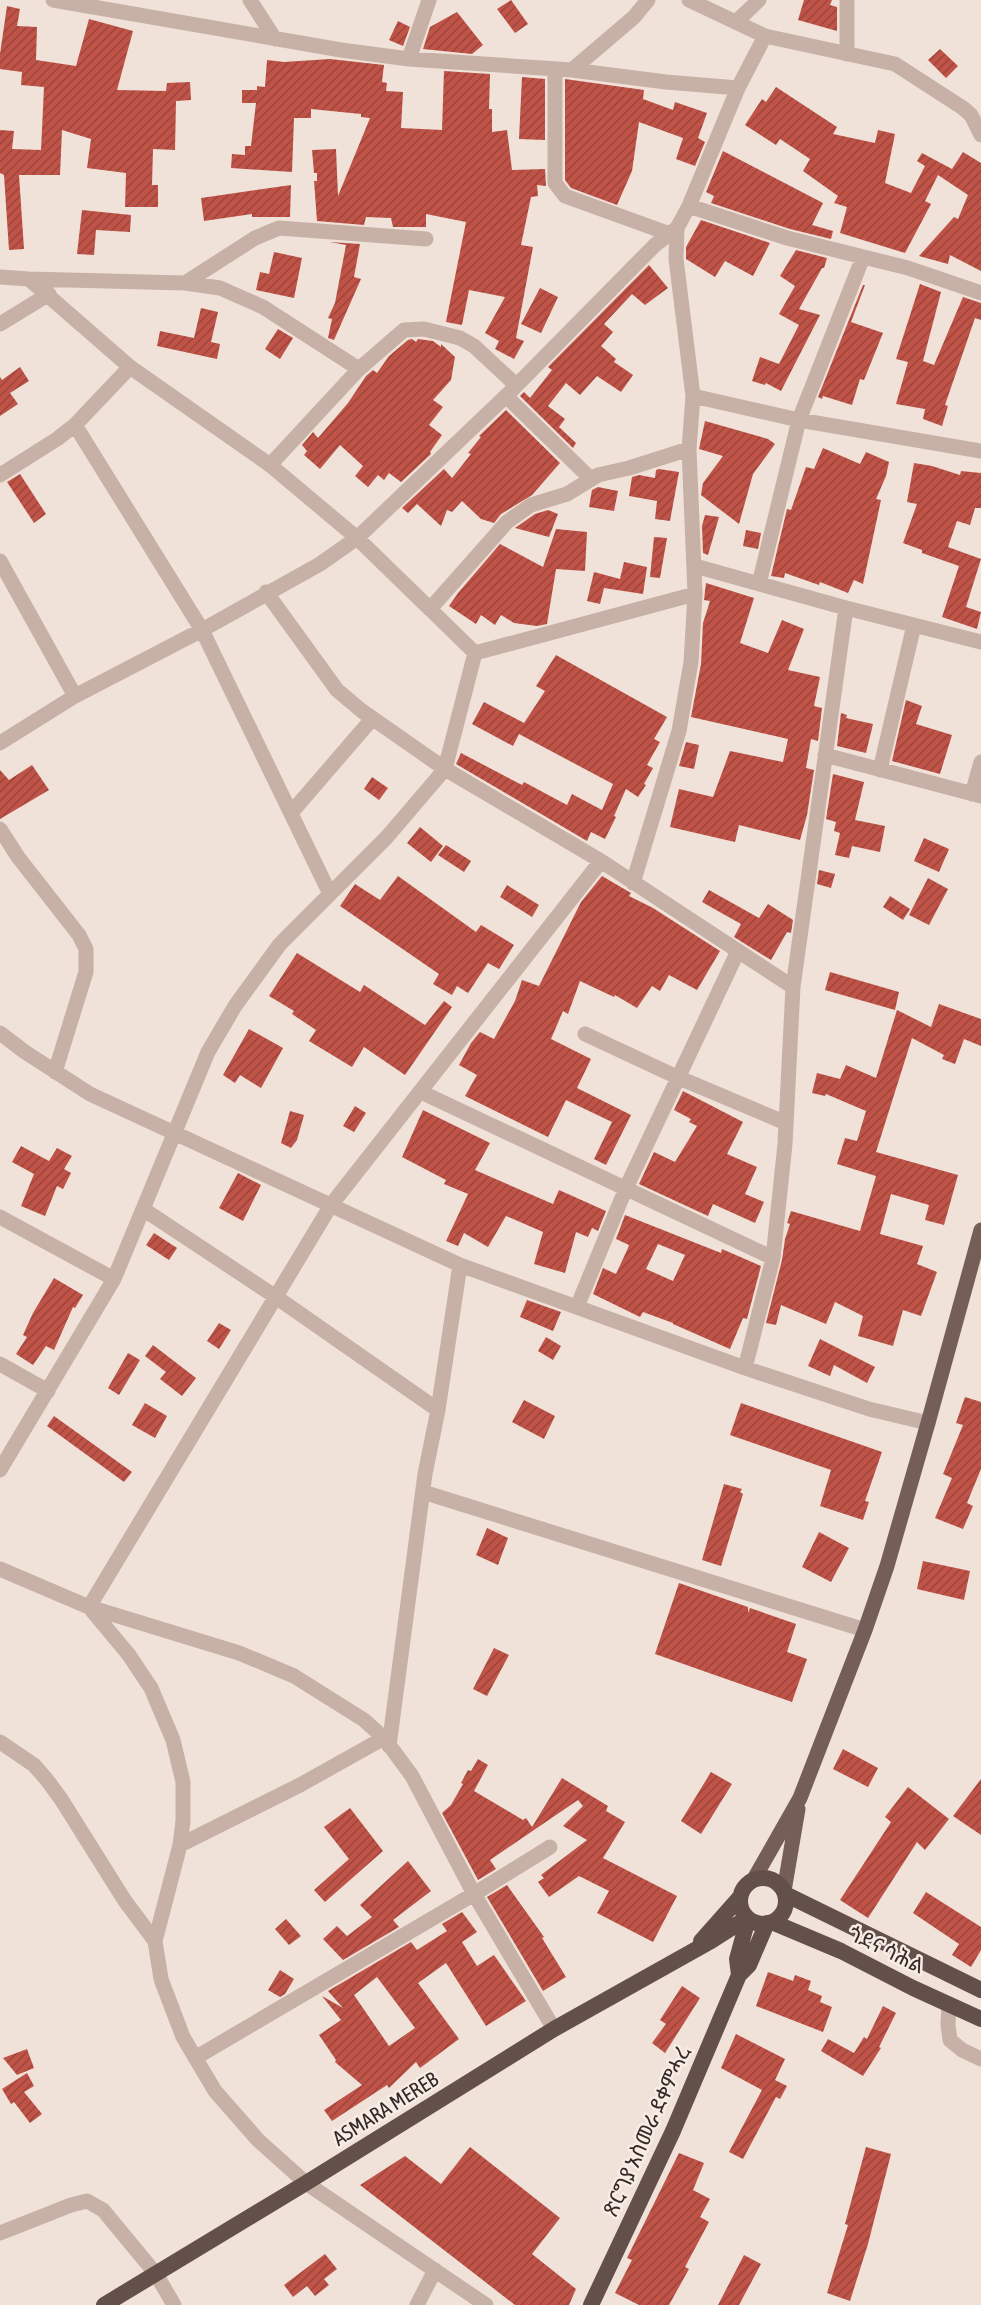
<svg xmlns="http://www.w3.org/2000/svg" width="981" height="2305" font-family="'Asap Condensed','Noto Sans Ethiopic',sans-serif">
<defs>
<pattern id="building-hatch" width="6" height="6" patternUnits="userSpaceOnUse" patternTransform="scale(1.5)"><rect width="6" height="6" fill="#c05347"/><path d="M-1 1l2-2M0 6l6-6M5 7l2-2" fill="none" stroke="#9d453b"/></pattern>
</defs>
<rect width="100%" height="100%" fill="#f0e2d9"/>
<path fill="url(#building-hatch)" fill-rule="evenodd" d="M511 0 528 24 515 33 497 9Z
M804 0H832L830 5 837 7V31L798 20Z
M7 6 20 9 17 26 37 27 36 60 76 66 89 19 133 31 117 90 166 91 167 83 190 82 191 100 176 101 175 150 153 149 152 185H158V207H125L126 173 87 168 91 139 62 130 60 175H19L24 249 9 250 4 175 0 173V130L14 131 12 149 41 150 44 87 21 85 22 72 0 69V54Z
M457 12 483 45 472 54 423 49 430 27Z
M398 21 410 27 403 46 389 40Z
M940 49 958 66 946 78 928 60Z
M330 59 384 65 382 82 387 83 386 91 403 92 401 128 442 130 444 71 490 74 489 109H492V132L507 130 512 170 545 169 546 186 537 185 538 196 531 197 521 245 533 247 516 338 524 341 514 359 495 349 499 341 485 333 505 297 469 290 462 325 446 322 466 222 426 214V227H393L391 218 366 217 364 225 317 221 314 181H317V173H314L312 150 336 149 338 196 370 118 361 117V114L311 109V118H294L292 172 231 168 232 154 245 155V146H251L256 103H242V90H257V86L265 87 267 60 284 62Z
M522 77 545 79V140L519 139Z
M565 79 644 90 643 99 673 110 675 102 707 113 698 138 705 142 695 166 676 159 683 138 639 122 632 171 617 205 571 188 565 180Z
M776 87 837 127 833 134 875 143 878 130 895 134 885 183 911 193 925 166 917 161 922 153 952 169 963 152 981 163V271L950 255 948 264 919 256 954 217 958 219 968 195 938 175 925 201 931 204 905 253 840 233 847 207 834 203 838 196 803 171 810 159 780 139 776 145 745 125 762 99 766 102Z
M723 151 823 203 812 225 833 231 831 239 790 229 711 203 714 196 706 192Z
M291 185 290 217H252V214L204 221 201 198Z
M82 210 131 215 130 232 96 230 94 255 77 254Z
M701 220 770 243 753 276 725 261 715 277 686 259V247Z
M330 242 360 244 354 277 361 279 334 340 328 338 332 319 328 318 335 303 346 245Z
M796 250 827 258 824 268H822L799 309 820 315 781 391 766 383 765 385 752 381 760 357 779 364 799 325 779 314 795 286 780 276Z
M274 252 302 258 294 298 256 290 260 272 269 274Z
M649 265 668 288 645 305 632 294 604 324 613 332 601 346 616 359 614 362 633 375 621 392 597 376 580 395 566 383 548 406 565 419 559 427 576 443 573 448 520 396 524 392 530 398 552 370 548 367Z
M920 284 941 292 923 361 934 365 963 297 981 303V320L975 318 945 405 948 406 942 426 923 419 925 409 896 404 908 362 896 359Z
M863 285H865L851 322 883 333 864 380 860 379 852 405 823 396 822 399 818 397Z
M540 288 558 297 541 333 521 324Z
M201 308 218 312 211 342 220 344 217 359 157 346 160 331 194 338Z
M278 329 293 338 280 359 265 349Z
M412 339 416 342 418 339 433 341 441 347V344L455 357 451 380 433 400 443 407 429 425 442 435 430 452 431 454 401 482 389 473 384 480 378 475 368 487 355 476 363 466 340 445 320 469 304 455 307 451 302 445 313 432 318 438 348 403 366 376 373 370 377 373 389 356 408 340Z
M20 367 29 381 10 393 18 404 0 416V377L2 380Z
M506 410 560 463 532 495 501 514 494 523 481 519 462 501 452 512 447 510 441 526 417 504 408 513 402 508 444 469 452 478 471 454 468 453 481 437 479 436Z
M705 421 768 439 775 444 753 474 739 524 701 495 703 483 723 456 699 449Z
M823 448 860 464 866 452 889 462 886 476 876 499 881 500 863 584 854 580 848 593 820 582 819 585 785 573 784 578 771 576 787 509 791 510 806 467 814 469Z
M914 463 932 466 960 475 961 471 981 473V508H975L970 525 957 521 948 547 981 559 966 607 981 612 977 629 942 617 959 566 922 553V550L903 543 917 504 907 502Z
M659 469 679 472 670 521 655 519 657 501 629 496 632 477 639 475 655 478 656 470Z
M20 474 46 514 34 523 7 482Z
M598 487 618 491 614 511 589 507 592 490Z
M548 510 558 514 549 537 515 528 535 514Z
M705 515 719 517 708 555 703 553 702 526Z
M556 529 587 532 585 571 556 569 547 624 537 626 514 623 501 615 495 625 481 615 476 624 449 606 458 593 500 544 543 567Z
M746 530 761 533 758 549 743 546Z
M654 537 667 538 660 578 650 577Z
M624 562 647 567 643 594 604 588 600 604 587 601 594 572 620 579Z
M706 583 754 598 740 643 768 653 782 620 804 629 788 670 820 677 814 706 822 708 818 741 811 739 806 768 814 770 807 815 800 840 739 825 735 842 670 827 679 789 713 797 730 751 783 762 788 739 691 717 701 664 703 623 710 601 704 600Z
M556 655 667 717 654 739 660 742 647 765 653 768 644 784 646 785 638 797 626 789 614 816 616 817 605 839 591 832 587 841 456 764 461 753 522 785 524 782 567 805 572 794 602 810 613 784 519 734 513 746 472 724 484 702 524 723 545 691 536 686Z
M906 700 922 706 916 724 952 735 940 774 892 761Z
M841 713 847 715 846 718 873 724 866 753 837 746Z
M686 742 699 745 694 769 679 766Z
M32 765 49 790 0 819V770L9 780Z
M833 774 864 782 855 820 885 826 880 852 852 846 849 858 835 855 840 833 834 831 836 822 826 819Z
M372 777 388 788 379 800 364 789Z
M420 827 443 846 431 862 407 843Z
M924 838 949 849 939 872 914 861Z
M446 845 471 861 464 872 438 855Z
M819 870 835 874 831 888 817 884Z
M398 876 476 932 481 925 514 945 499 969 488 963 468 993 457 986 452 995 433 984 439 974 340 906 355 884 380 900Z
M602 876 631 893 629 896 653 908 720 951 697 990 669 975 660 991 652 986 637 1008 615 995 614 997 580 981 568 1014 563 1011 551 1039 591 1059 577 1088 631 1115 606 1165 594 1159 612 1122 566 1100 548 1137 465 1096 477 1075 459 1065 471 1043 480 1032 494 1039 515 1001 522 980 539 986 581 902Z
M928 878 948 889 929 925 909 915Z
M507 885 539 905 532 917 500 897Z
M709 890 759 918 768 904 793 920 791 933 787 932 771 960 734 937 741 924 702 902Z
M890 896 910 909 903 920 883 907Z
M297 953 360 992 364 985 425 1025 444 1001 452 1007 405 1075 364 1047 352 1067 309 1041 316 1030 292 1014 294 1011 269 996Z
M830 972 899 992 895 1010 825 990Z
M939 1004 981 1019V1046L964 1039 955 1064 942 1059 944 1055 912 1038 876 1152 958 1175 944 1225 925 1220 929 1205 891 1194 880 1234 923 1246 917 1264 937 1272 921 1316 903 1310 893 1346 858 1336 863 1316 835 1302 826 1324 781 1305 776 1325 766 1323 782 1260 785 1239 790 1224 787 1223 791 1211 860 1231 876 1176 837 1164 845 1138 857 1141 866 1111 826 1094 825 1096 812 1093 817 1073 840 1079 846 1065 876 1078 897 1010 931 1027Z
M249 1029 283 1048 261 1088 240 1075 235 1083 223 1075Z
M683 1091 743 1122 727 1154 757 1167 745 1194 764 1202 755 1223 713 1204 708 1216 639 1184 654 1152 675 1162 697 1126 689 1122 691 1119 674 1110Z
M355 1106 366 1113 354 1132 343 1126Z
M423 1110 490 1143 475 1170 553 1204 559 1190 606 1211 598 1231 592 1228 588 1237 576 1232 565 1273 534 1264 543 1232 506 1216 488 1247 464 1233 458 1246 446 1241 468 1194 444 1184 446 1180 402 1157Z
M290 1111 304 1115 297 1140 291 1148 281 1143Z
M21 1146 49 1161 57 1148 72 1156 64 1169 71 1173 63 1189 57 1186 45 1216 21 1206 34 1174 12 1162Z
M238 1173 261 1185 243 1221 219 1208Z
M625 1215 721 1253 722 1249 761 1266 747 1319 743 1318 730 1349 673 1324V1323L643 1312 640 1317 593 1294 603 1268 616 1274 628 1248 629 1245 616 1239ZM658 1244 685 1255 673 1281 646 1269Z
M154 1233 177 1248 169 1260 146 1245Z
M54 1278 83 1295 75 1308 73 1307 54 1350 46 1346 33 1365 16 1354 27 1337 23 1335 33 1313Z
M527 1300 561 1312 553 1331 520 1317Z
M219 1323 231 1330 219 1349 207 1341Z
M546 1337 561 1346 553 1360 538 1351Z
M820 1339 875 1367 867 1383 834 1365 830 1376 808 1366Z
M153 1345 196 1378 182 1396 160 1379 166 1372 145 1356Z
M128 1353 140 1360 119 1395 108 1388Z
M965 1397 981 1402V1469L967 1503 973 1506 963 1529 935 1518 952 1478 943 1474 963 1425 956 1423Z
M524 1400 555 1416 544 1439 512 1422Z
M145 1403 167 1416 155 1438 132 1425Z
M741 1403 882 1452 865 1501 869 1502 863 1520 820 1506 831 1470 730 1435Z
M54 1416 132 1472 124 1482 47 1426Z
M724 1484 742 1489 740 1492 743 1494 721 1566 702 1560Z
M487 1528 508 1538 498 1565 476 1555Z
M819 1532 849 1548 831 1582 802 1567Z
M923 1561 970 1571 964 1600 917 1589Z
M679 1583 748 1607V1613L750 1608 796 1624 787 1652 807 1659 792 1702 655 1654Z
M494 1648 509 1655 487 1696 473 1689Z
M843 1749 878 1768 868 1787 833 1769Z
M478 1759 488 1765 474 1791 523 1820 526 1818 532 1827 562 1778 608 1806 606 1811 625 1822 603 1858 677 1896 653 1942 597 1913 609 1891 579 1876 549 1897 538 1882 544 1878 541 1875 587 1840 563 1826 583 1806 578 1800 490 1860 496 1869 478 1880 442 1813 451 1805 463 1784 461 1783 468 1770 471 1771Z
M711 1772 732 1784 701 1834 681 1821Z
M981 1779V1835L953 1816Z
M908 1787 949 1819 925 1850 917 1842 868 1918 840 1900 891 1822 885 1817Z
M350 1808 383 1851 325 1902 314 1890 349 1859 324 1827Z
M408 1861 431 1891 393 1920 399 1927 343 1960 323 1939 337 1926 347 1936 372 1917 360 1905Z
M507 1885 544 1937 542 1938 566 1977 543 1991 487 1897Z
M926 1892 981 1927V1950L971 1967 952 1955 959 1944 913 1913Z
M462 1912 477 1932 462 1942 477 1966 494 1955 526 2001 486 2026 446 1963 418 1983 459 2039 420 2068 416 2062 389 2088 387 2085 332 2121 324 2110 362 2085 335 2062 336 2060 319 2035 341 2020 322 1996 343 2008 328 1991 411 1942 417 1950 447 1931 442 1924ZM377 1977 415 2028 389 2046 354 1995Z
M286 1919 301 1936 289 1945 275 1929Z
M280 1970 294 1979 285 1994 280 1997 268 1990Z
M768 1972 793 1981 795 1975 811 1981 808 1990 822 1996 820 2002 832 2007 823 2032 756 2006Z
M682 1986 700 1998 665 2053 652 2043 666 2024 660 2020Z
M883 2006 896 2013 879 2047 881 2048 863 2076 821 2051 828 2039 854 2053 864 2037 867 2039Z
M736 2034 785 2059 775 2080 787 2086 780 2099 776 2097 743 2159 729 2152 762 2090 721 2068Z
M27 2049 34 2068 17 2075 3 2058Z
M27 2073 34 2086 24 2092 42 2114 30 2123 14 2102 11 2104 2 2089Z
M470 2147 560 2218 532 2254 576 2289 569 2305H515L360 2185 405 2156 441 2184Z
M866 2147 891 2154 868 2244 850 2301 827 2293 848 2225 845 2224Z
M679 2153 704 2163 693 2190 710 2199 700 2217 709 2222 685 2267 689 2269 669 2305H639L615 2293 632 2260 627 2258Z
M325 2254 337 2269 324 2279 329 2285 315 2296 307 2286 293 2297 284 2285Z
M744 2255 761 2264 739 2305H718Z"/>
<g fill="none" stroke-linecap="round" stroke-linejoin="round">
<path stroke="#c7b0a6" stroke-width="15" d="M53 0 341 50 409 59 572 70 666 82 738 88
M250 0 275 39
M736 22 759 0
M847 54V0
M409 59 429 0
M555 69V183L565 196 670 234
M572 70 634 17 648 0
M689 206 787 238 908 268 981 293
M0 277 29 279 185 283 220 288 263 307 359 369 270 465 357 538 430 609
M29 279 130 367
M185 283 255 238 279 228 426 239
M0 324 49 294
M359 369 404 330 424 329 460 338 474 346 516 385
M506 396 591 479
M693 396 799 420 981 451
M75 425 202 630 330 894
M0 475 57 439 75 425 130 367 270 465
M0 561 75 696 0 743
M695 566 846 608 981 642
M759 584 799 420 863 257
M266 592 337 690 362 711 445 769 601 861 793 987
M475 653 430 609 507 522 531 505 567 494 598 475 629 468 689 449
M75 696 202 630 320 564 357 538 506 396 655 245 677 228
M825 755 981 796
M880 770 914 625
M972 794 981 762
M291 813 372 719
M0 829 18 857 79 935 86 949V972L55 1072
M633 883 679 731 691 662 695 594 689 449 693 396 676 259 677 228 689 206 738 88 765 36
M0 1033 25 1052 90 1094 460 1265 745 1368 869 1409 928 1423
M585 1034 677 1077 786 1123
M421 1092 773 1258
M143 1209 276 1297 438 1410
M0 1217 114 1279
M577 1307 626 1188 738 951
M0 1364 48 1391
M745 1368 773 1258 785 1144 793 987 846 608
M0 1470 114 1279 208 1052 235 1006 280 944 387 837 445 769 475 653 695 594
M423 1492 865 1630
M0 1569 89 1607 239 1653 268 1665 294 1676 364 1720 384 1738 412 1776 474 1894 554 2029
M0 1742 34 1765 47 1780 61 1799 125 1901 155 1941
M389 1746 425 1474 438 1410 460 1265
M180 1845 300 1785 384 1738
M949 2004 948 2025 950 2040 962 2050 981 2059
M195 2058 474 1894 550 1847
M0 2233 71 2205 87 2201 103 2210 156 2274 174 2305
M417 2305 435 2270
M486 2305 306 2183 258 2140 215 2091 183 2037 161 1979 155 1941 180 1845 183 1821V1782L173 1740 151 1688 129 1655 89 1607 331 1205 601 861"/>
<path stroke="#c7b0a6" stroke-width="15" d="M689 0 765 36 895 64 963 108 971 115 981 135"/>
<path stroke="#755e58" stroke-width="15" d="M754 1879 800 1798 865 1630 887 1566 928 1423 981 1230
M784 1891 798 1809"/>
<path stroke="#64504b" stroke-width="16" d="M740 1901a23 23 0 1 1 46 0a23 23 0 1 1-46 0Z
M785 1894 981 1990
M772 1922 841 1951 913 1988 981 2019
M701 1941 740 1897
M739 1975 737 1959 748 1919
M104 2305 306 2183 554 2029 711 1941 747 1918
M591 2305 673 2131 739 1975 749 1965 767 1923"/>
</g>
<g text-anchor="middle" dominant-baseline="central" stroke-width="5" stroke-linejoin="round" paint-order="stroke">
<g font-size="21" fill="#332926" stroke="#f8ece5">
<text transform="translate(887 1949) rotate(26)">ጎደና ሳሕል</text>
<text transform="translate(385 2108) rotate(-32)">ASMARA MEREB</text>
<text transform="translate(646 2131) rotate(-66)">ጽርግያ አስመራ ደቀምሓረ</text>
</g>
</g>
</svg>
